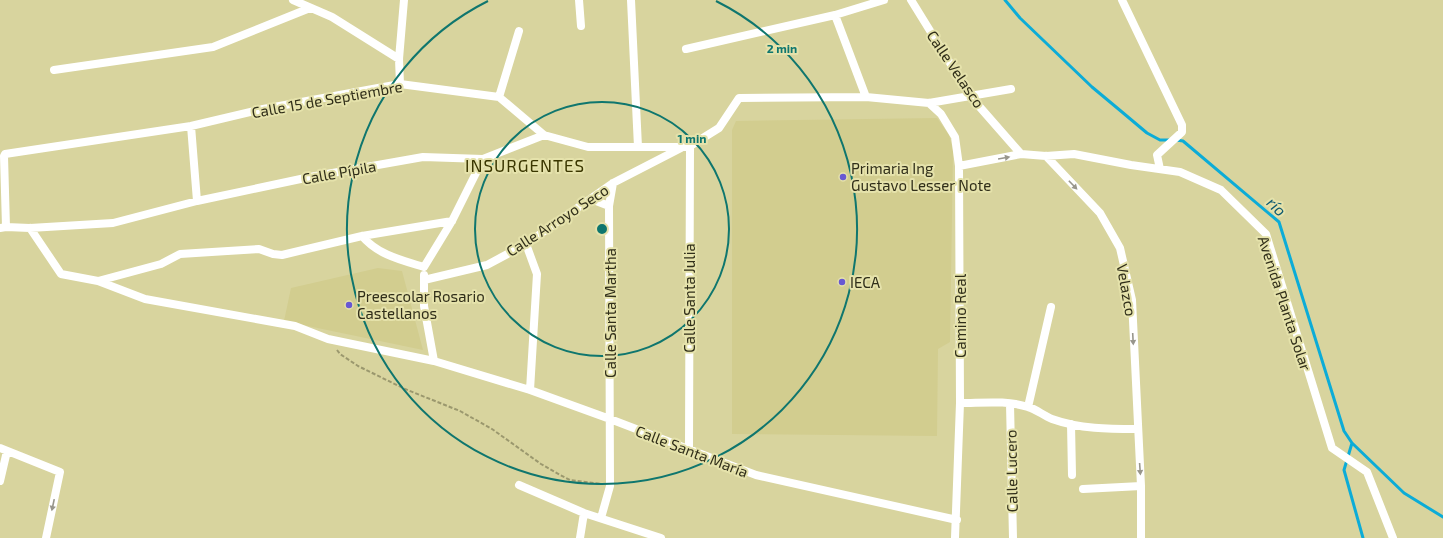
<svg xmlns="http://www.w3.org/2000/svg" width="1443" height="538" font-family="'Exo 2',sans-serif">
<rect width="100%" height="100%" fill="#d8d49e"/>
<path fill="#d2cd8f" d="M937 118 949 135 953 150 950 342 938 349 937 436 732 434V130L736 121Z
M378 268 402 271 423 350 284 321 291 288Z"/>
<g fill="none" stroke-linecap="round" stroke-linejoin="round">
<path stroke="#0cacd7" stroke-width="3" d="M1005 0 1020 18 1092 87 1122 112 1147 133 1160 140H1171
M1176 140 1183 141 1279 222 1344 431 1352 443 1344 470 1363 538
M1352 443 1404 493 1443 517"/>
<path stroke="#9b986e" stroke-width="2" stroke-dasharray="4 2" stroke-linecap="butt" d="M337 350 340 354 358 366 405 389 460 411 492 429 541 464 560 475 570 480 601 484"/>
<path stroke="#fff" stroke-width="8" d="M293 0 332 17 399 59
M579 0 581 26
M631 0 638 147
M911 0 971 97 1021 154
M1122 0 1182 125V132L1157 155 1160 169
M835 15 866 97
M686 49 835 15 884 0
M54 70 213 47 310 8
M400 84 399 59 404 0
M499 97 519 31
M929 103 941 114 955 137 959 166 960 403 955 538
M191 126 197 201
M1046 156 1100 213 1120 248 1132 300 1141 486V538
M959 166 1021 154 1046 156 1074 154 1131 165 1180 172 1221 190 1266 234 1332 448 1367 472 1393 538
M591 199 609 206
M6 227 4 156 5 154 191 126 263 109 400 84 499 97 544 135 588 147H684L690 146 719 128 739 98 866 97 929 103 1011 89
M0 228 6 227 30 228 113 223 197 201 310 177 423 157 483 159
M30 228 61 274 98 281 145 299 295 326 328 339 434 361 530 390 610 419 756 475 957 520
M362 236C378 255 401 260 424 267
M526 244 537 274 530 390
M424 267 452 221 483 159 544 135
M424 275V306L434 361
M424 280 487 265 526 244 613 183 681 148
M98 281 161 264 180 254 259 249 273 254 282 255 362 236 452 221
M960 403C982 403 1007 400 1028 407 1036 409 1044 416 1052 419 1080 429 1109 429 1137 429
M1010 404 1013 538
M1028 407 1051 307
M1071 424 1072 475
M0 448 60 472 46 538
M689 450 690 146
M0 481 7 451
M519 485 584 513 661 538
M1083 489 1141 486
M601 518 610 486 609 206 613 183
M580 538 584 513"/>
</g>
<defs><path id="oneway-solid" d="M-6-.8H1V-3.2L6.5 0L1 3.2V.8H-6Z"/></defs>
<g fill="#98968c">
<use href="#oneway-solid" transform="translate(1004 158) rotate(-10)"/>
<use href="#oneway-solid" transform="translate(1073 185) rotate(46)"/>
<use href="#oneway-solid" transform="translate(1133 339) rotate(87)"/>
<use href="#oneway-solid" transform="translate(1140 469) rotate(86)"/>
<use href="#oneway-solid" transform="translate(53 505) rotate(102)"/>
</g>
<g fill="none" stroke="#0f766e" stroke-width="2">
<circle cx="602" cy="229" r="127"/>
<path d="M716 1A255 255 0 1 1 488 1"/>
</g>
<g fill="#6858d2" stroke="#e5e2ab" stroke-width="1.5">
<circle cx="843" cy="177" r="4"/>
<circle cx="842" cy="282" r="4"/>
<circle cx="349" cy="305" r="4"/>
</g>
<g text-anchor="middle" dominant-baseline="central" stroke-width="4" stroke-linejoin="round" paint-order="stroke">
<g font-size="15" fill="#302e19" stroke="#e5e2ab">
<text transform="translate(956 69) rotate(56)">Calle Velasco</text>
<text transform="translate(327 99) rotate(-10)">Calle 15 de Septiembre</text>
<text transform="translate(339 172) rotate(-10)">Calle Pípila</text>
<text transform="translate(557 220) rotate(-33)">Calle Arroyo Seco</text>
<text transform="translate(1127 290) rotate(80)">Velazco</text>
<text transform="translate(689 298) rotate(-90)">Calle Santa Julia</text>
<text transform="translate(1285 303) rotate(72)">Avenida Planta Solar</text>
<text transform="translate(610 313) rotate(-90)">Calle Santa Martha</text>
<text transform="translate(960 316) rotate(-90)">Camino Real</text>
<text transform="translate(692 451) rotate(21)">Calle Santa María</text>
<text transform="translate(1011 471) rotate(-91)">Calle Lucero</text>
</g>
<g font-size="15" fill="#302e19" stroke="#e5e2ab" text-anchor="start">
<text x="851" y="168">Primaria Ing<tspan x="851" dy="17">Gustavo Lesser Note</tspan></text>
<text x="850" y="282">IECA</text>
<text x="357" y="296">Preescolar Rosario<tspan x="357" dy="17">Castellanos</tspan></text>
</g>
<g font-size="16" font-style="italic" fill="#105a71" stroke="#e5e2ab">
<text transform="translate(1277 206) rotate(44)">río</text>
</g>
<g font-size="17" letter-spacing="1" fill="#3a3600" stroke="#e5e2ab">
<text x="525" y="165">INSURGENTES</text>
</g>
</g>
<circle cx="602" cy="229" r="6" fill="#0f766e" stroke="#e5e2ab" stroke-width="2"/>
<g font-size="12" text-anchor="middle" font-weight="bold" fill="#0f766e" stroke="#e5e2ab" stroke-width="4" stroke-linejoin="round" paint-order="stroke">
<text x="782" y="53">2 min</text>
<text x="692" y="143">1 min</text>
</g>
</svg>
